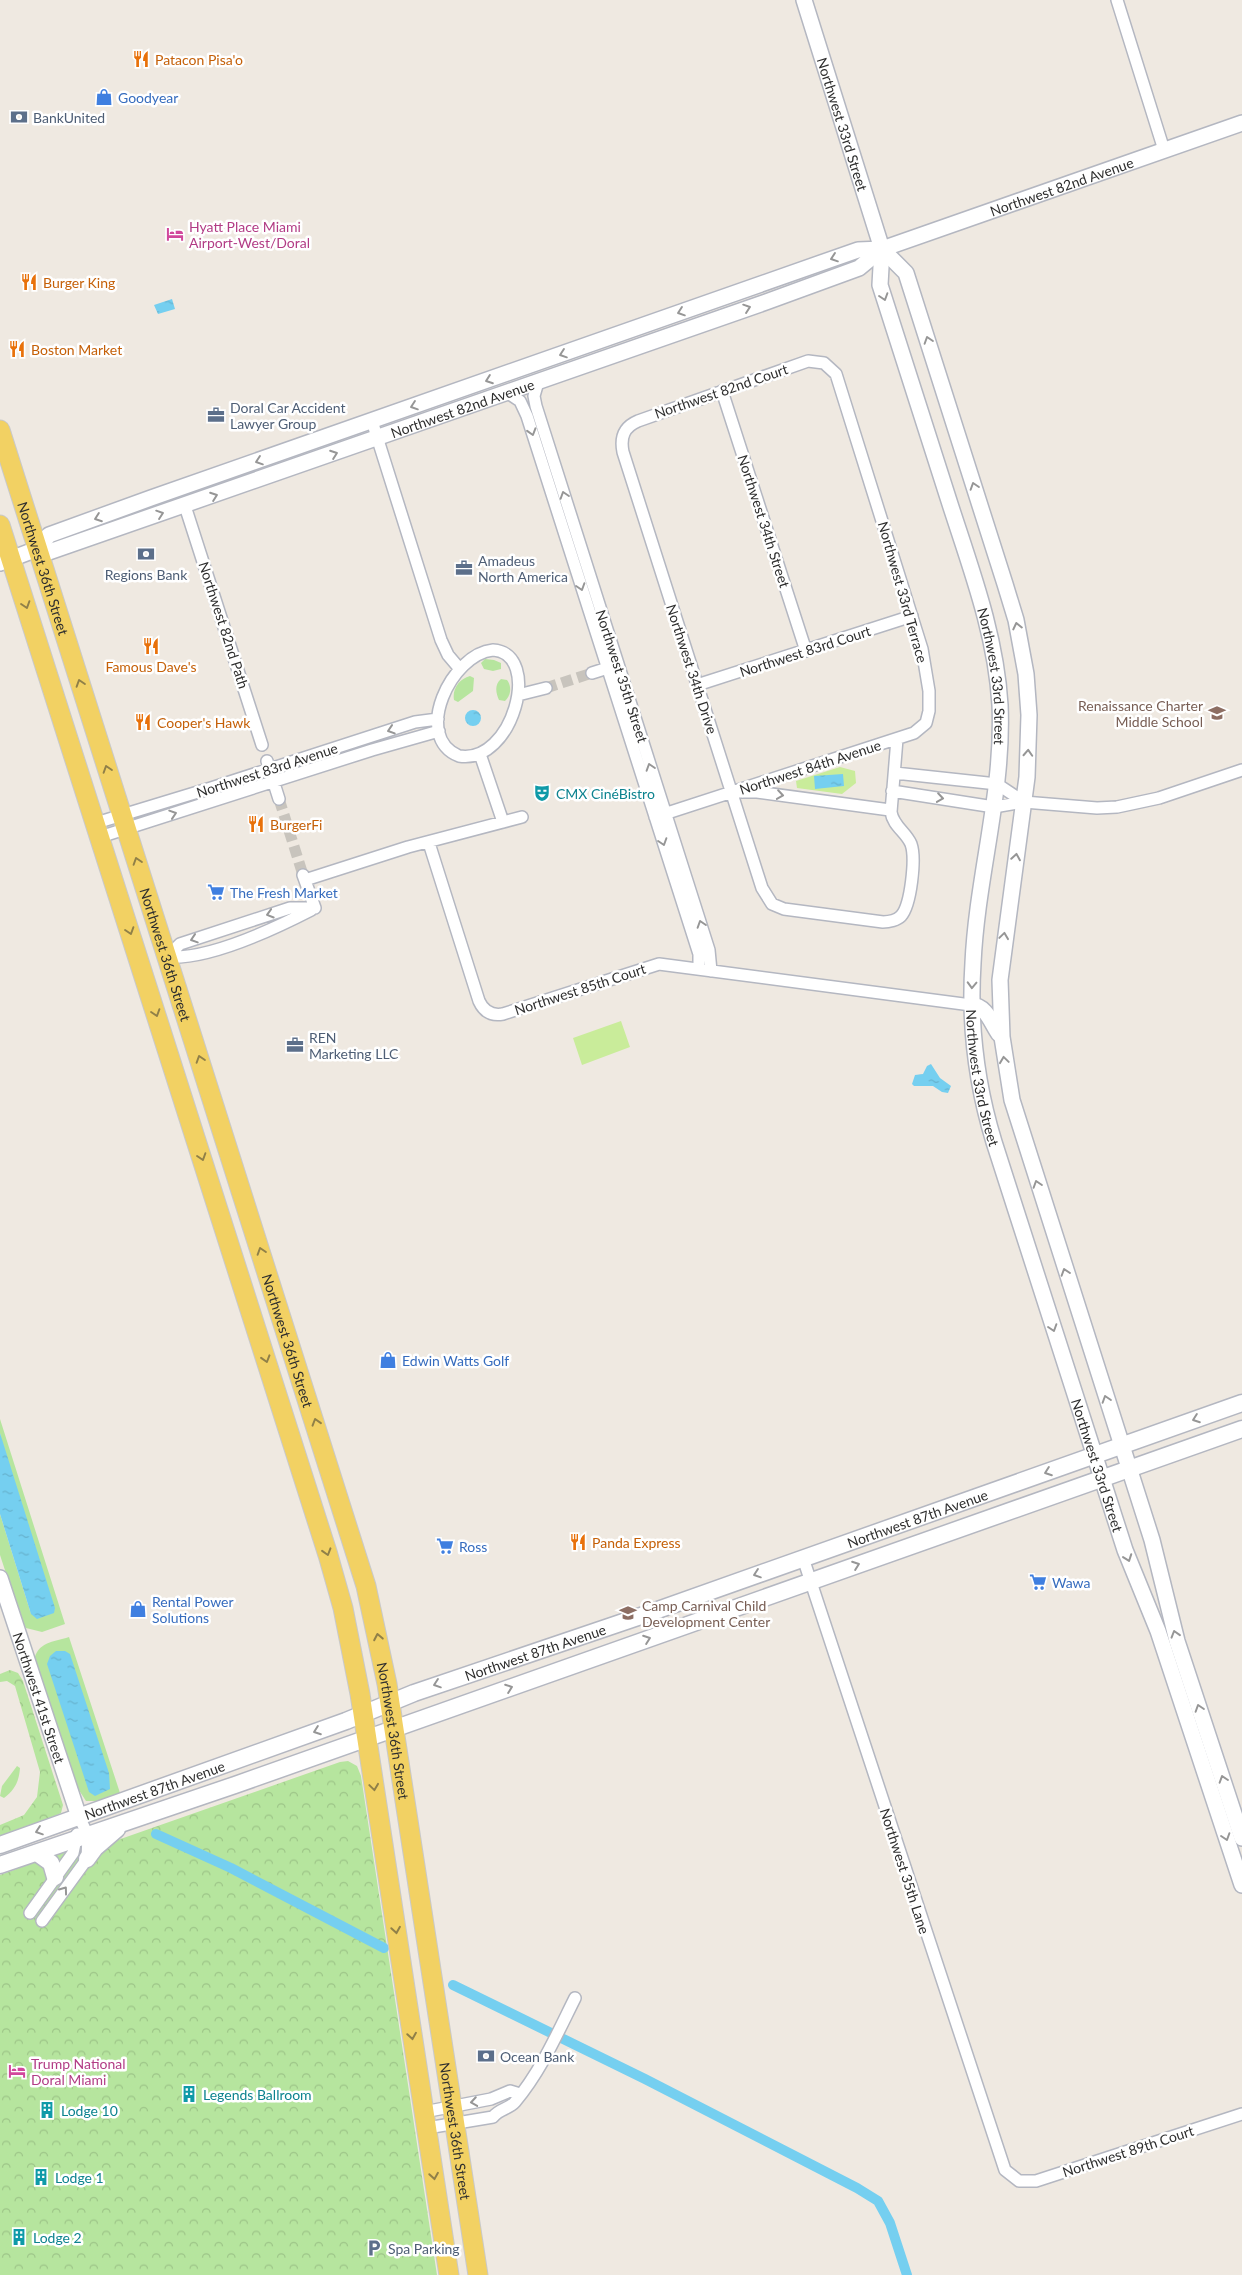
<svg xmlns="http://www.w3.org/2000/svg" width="1242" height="2275" font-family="Lato,sans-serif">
<defs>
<pattern id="forest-crowns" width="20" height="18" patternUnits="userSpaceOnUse" patternTransform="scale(1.25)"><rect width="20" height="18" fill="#b6e59e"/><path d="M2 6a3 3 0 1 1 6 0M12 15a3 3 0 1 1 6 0" fill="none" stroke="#9dc588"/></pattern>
<pattern id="water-ripples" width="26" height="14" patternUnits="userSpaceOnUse" patternTransform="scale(1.25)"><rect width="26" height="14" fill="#75cff0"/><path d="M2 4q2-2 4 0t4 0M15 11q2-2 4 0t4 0" fill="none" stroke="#66b2ce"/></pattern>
</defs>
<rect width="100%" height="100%" fill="#efe9e1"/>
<path fill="#b6e59e" d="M485 659 494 660 501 663V669L493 671 484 669 481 663Z
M470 676 474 678 473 691 458 702 454 700C452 689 459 679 470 676Z
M501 679 507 680C512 686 511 696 505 701L499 700C496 693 494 685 501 679Z
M0 1419 65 1624 42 1632 26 1628 22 1622 0 1555V1514L31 1614 0 1433Z
M69 1637 120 1793 97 1801H86L77 1787 34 1661C37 1642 53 1642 69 1637Z
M17 1766 20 1768C19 1781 15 1790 4 1798L0 1796 2 1786Z"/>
<path fill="url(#forest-crowns)" d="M10 1670 18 1673 23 1681 63 1805 61 1813 57 1815 0 1836V1825L24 1815 37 1797 40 1772 15 1686 7 1681 0 1682V1674Z
M348 1761 357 1766 361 1776 437 2275H0V1875L69 1850 112 1842 340 1762Z"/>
<path fill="#c9ec9a" d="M840 767 855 771 856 783 842 794 797 788 796 781Z
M621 1021 630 1047 582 1065 573 1038Z"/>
<path fill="url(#water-ripples)" d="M172 299 175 309 158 314 154 305Z
M465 718a8 8 0 1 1 16 0a8 8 0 1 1-16 0Z
M843 774 844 786 815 789 814 776Z
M931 1064 940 1078 951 1086 948 1093 942 1092 933 1086H914L912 1084 915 1075 923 1074 927 1066Z
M0 1433 55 1608 54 1613 37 1619 31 1614 0 1514Z
M56 1651H65L70 1654 109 1773 110 1789 95 1796 89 1792 47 1664 50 1656Z"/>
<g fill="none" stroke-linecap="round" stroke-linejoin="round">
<path stroke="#75cff0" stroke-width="10" d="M156 1834 231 1868 384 1948
M453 1985 645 2079 857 2188 878 2201 890 2223 907 2275"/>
<path stroke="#c8c4bd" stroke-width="11" stroke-dasharray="11 5.5" stroke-linecap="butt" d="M546 688 592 673
M279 799 303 875"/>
<g stroke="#b4b7c1" stroke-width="14">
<path id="minor" d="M1117 0 1164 150
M538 382 534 396 536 406 709 950 711 971
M722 391 806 651
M508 393 520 401 527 416 699 954V969
M372 421 441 640 448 655 459 668
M185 506 262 745
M493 650C543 653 513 765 459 756 412 737 451 654 493 650Z
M592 673 614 666
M697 685 912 616
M518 695 546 688
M480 754 503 822
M267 761 279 799
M895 773 997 784 1024 802
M892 791 994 807 1024 802 1097 808 1117 807 1159 798 1242 770
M739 792H757L890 810
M655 817 914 733 926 723 929 711V691L922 649 836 374 824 363 808 361 638 421C624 427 620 437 623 452L762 888 772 904 784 909 883 922C889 922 897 920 901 916 911 905 916 858 911 844 906 832 893 826 891 812L897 739
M96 823 211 788 415 722 438 719
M100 837 372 750 439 731
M429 843 479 1001C484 1012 492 1016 503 1014L659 964 971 1005
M303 875 315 908
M305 880 408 847 522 817
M167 957 180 944 290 908H315
M167 957C209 960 274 929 311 910
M803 1558 1005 2170 1019 2181H1036L1242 2114
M30 1913 73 1853 77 1834
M42 1921 87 1859 88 1835 79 1817
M424 2112 491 2099 510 2091 520 2094
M427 2128 493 2117C499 2109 509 2109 515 2102 541 2071 557 2034 575 1998"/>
</g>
<g stroke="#b4b7c1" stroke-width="18">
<g id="tertiary">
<path id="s1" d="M804 0 882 249 880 285C903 358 926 431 950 504 971 569 996 635 1000 705 1004 792 977 876 973 963 969 1024 976 1083 994 1142L1125 1550 1158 1631 1242 1885"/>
<path d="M882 249 906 273 1005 584 1016 620 1026 674 1029 715 1027 777 1000 980 1002 1037 1012 1100 1152 1540 1177 1641 1242 1838"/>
<path id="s2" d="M37 549 49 552 766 302 859 268 882 249"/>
<path id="s3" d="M0 563 37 549 49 535 151 498 858 250 882 249 1242 123"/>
<path d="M971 1005C987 1006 991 1023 999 1034"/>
<path id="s4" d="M0 1578 79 1817"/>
</g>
</g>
<g stroke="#b4b7c1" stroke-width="19">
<g id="secondary">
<path id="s5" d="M0 1845 346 1721 414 1693 638 1617 1242 1403"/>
<path d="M37 1853 51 1863 55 1877"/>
<path d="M87 1859 95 1848 117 1829"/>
<path d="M0 1865 235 1785 1242 1429"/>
</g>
</g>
<g stroke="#c9c9c9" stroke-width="21">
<g id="primary">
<path id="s6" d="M0 430 366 1586 387 1684 478 2275"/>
<path d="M0 525 328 1555 343 1608 360 1694 449 2275"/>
</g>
</g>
<use href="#minor" stroke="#fff" stroke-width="11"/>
<use href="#tertiary" stroke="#fff" stroke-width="15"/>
<use href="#secondary" stroke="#fff" stroke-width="16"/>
<use href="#primary" stroke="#f2d163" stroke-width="19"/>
</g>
<defs><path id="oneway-chevron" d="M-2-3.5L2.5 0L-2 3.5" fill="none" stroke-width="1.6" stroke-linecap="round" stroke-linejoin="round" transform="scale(1.25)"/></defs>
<g stroke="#969696">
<use href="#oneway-chevron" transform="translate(834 258) rotate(161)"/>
<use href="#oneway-chevron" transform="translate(884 297) rotate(72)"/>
<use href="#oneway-chevron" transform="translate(747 308) rotate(-19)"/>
<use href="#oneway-chevron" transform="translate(681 312) rotate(161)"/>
<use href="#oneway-chevron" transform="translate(928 340) rotate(-108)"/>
<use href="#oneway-chevron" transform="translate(563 354) rotate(161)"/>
<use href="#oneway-chevron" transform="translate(489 380) rotate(160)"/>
<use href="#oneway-chevron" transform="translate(414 406) rotate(161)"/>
<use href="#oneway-chevron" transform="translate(532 432) rotate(73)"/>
<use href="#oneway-chevron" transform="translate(334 454) rotate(-20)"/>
<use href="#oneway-chevron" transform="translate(259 461) rotate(161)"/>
<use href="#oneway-chevron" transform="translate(974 486) rotate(-108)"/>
<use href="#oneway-chevron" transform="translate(564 495) rotate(-108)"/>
<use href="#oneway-chevron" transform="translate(214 496) rotate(-20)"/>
<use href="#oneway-chevron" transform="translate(160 514) rotate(-19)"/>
<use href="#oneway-chevron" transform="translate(98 518) rotate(160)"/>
<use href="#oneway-chevron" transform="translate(581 587) rotate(72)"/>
<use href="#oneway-chevron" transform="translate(1017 626) rotate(-103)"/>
<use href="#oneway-chevron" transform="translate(391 730) rotate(162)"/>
<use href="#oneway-chevron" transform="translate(1028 753) rotate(-87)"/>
<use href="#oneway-chevron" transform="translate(650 767) rotate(-108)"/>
<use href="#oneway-chevron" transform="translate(780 795) rotate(8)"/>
<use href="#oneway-chevron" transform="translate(940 798) rotate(8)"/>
<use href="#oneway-chevron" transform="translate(173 814) rotate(-18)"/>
<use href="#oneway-chevron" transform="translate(663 842) rotate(72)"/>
<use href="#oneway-chevron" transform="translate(1016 857) rotate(-81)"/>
<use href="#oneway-chevron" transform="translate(270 914) rotate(163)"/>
<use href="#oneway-chevron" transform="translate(701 924) rotate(-108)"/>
<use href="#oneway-chevron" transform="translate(1004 936) rotate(-82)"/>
<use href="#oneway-chevron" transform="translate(194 939) rotate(162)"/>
<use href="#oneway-chevron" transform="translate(972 985) rotate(92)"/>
<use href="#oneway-chevron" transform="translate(1004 1060) rotate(-98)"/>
<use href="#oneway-chevron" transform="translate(1037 1184) rotate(-108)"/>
<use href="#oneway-chevron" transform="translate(1065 1272) rotate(-108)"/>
<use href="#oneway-chevron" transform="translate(1053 1328) rotate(72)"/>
<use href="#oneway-chevron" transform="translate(1106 1399) rotate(-108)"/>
<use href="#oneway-chevron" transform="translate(1196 1419) rotate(160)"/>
<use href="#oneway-chevron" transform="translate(1048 1472) rotate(160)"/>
<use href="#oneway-chevron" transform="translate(1128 1558) rotate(70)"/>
<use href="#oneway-chevron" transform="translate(856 1565) rotate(-20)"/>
<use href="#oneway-chevron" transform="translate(757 1574) rotate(161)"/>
<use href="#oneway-chevron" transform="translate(1175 1634) rotate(-107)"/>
<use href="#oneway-chevron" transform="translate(647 1639) rotate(-20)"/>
<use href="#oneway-chevron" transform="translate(437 1684) rotate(161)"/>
<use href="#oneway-chevron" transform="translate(509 1688) rotate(-20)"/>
<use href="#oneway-chevron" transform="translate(1199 1708) rotate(-108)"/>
<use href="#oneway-chevron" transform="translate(317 1731) rotate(160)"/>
<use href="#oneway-chevron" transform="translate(1223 1779) rotate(-108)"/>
<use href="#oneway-chevron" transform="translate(39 1831) rotate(161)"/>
<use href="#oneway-chevron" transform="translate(1226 1837) rotate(72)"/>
<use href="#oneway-chevron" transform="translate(64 1890) rotate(-54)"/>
<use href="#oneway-chevron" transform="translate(474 2102) rotate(171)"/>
</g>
<g stroke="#908048">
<use href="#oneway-chevron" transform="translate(26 605) rotate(72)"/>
<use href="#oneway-chevron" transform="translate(80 683) rotate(-108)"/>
<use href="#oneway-chevron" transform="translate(107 769) rotate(-108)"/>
<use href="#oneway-chevron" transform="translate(137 861) rotate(-108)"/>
<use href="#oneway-chevron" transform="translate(130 931) rotate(72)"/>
<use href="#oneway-chevron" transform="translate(156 1013) rotate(72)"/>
<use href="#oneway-chevron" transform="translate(200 1059) rotate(-108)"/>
<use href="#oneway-chevron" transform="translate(202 1157) rotate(72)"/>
<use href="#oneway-chevron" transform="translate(261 1251) rotate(-108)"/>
<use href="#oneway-chevron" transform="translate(266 1359) rotate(73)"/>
<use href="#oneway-chevron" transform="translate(316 1422) rotate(-107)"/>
<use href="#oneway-chevron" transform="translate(327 1552) rotate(73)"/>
<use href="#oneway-chevron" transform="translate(378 1637) rotate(-101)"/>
<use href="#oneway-chevron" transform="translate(374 1787) rotate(82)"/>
<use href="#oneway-chevron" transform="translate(396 1930) rotate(81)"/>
<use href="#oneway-chevron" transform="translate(412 2036) rotate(81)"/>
<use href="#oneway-chevron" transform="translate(434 2176) rotate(81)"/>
</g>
<defs>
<g id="restaurant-bare" transform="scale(1.35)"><path d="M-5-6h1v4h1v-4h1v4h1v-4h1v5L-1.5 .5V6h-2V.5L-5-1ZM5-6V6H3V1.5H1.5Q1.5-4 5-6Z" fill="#e8710a" stroke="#fff" stroke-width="2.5" paint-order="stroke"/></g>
<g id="shop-bare" transform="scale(1.35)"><path d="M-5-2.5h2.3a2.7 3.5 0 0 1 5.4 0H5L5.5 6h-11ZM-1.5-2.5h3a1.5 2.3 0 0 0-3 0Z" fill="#3f7fe0" stroke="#fff" stroke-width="2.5" paint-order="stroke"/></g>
<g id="bank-bare" transform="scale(1.35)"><path d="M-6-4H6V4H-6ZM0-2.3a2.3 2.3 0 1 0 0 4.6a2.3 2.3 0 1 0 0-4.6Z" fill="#5c6f8a" stroke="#fff" stroke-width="2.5" paint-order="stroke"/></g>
<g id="hotel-bare" transform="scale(1.35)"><path d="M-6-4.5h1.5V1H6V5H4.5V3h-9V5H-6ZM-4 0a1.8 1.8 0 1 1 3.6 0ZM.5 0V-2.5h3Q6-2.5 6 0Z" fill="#d1479c" stroke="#fff" stroke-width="2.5" paint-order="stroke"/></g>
<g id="office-bare" transform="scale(1.35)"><path d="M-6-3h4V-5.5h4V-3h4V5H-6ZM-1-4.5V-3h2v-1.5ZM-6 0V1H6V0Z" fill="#5c6f8a" stroke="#fff" stroke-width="2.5" paint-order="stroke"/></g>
<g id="school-bare" transform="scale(1.35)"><path d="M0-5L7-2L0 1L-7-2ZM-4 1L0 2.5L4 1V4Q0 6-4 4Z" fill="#8d6e63" stroke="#fff" stroke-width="2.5" paint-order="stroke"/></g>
<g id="theatre-bare" transform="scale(1.35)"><path d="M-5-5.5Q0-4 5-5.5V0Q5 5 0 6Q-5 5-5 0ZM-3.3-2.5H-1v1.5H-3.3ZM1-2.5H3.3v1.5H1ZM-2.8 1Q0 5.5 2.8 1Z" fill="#0f9aa8" stroke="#fff" stroke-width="2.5" paint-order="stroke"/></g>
<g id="supermarket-bare" transform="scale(1.35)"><path d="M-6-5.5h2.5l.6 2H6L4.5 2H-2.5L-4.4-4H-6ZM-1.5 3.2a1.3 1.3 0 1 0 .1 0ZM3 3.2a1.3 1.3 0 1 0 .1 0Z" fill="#3f7fe0" stroke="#fff" stroke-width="2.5" paint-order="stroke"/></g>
<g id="building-bare" transform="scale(1.35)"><path d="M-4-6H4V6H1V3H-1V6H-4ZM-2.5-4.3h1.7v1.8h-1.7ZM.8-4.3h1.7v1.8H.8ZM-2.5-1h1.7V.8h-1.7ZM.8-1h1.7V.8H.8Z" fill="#0f9aa8" stroke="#fff" stroke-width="2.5" paint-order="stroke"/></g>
<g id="parking-bare" transform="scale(1.35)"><path d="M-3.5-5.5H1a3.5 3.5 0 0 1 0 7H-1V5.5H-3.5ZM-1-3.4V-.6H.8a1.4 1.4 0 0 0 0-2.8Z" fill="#5c6f8a" stroke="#fff" stroke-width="2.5" paint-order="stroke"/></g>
</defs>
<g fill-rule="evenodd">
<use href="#restaurant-bare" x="141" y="59"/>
<use href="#shop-bare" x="104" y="97"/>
<use href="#bank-bare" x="19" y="117"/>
<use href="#hotel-bare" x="175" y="234"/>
<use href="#restaurant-bare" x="29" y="282"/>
<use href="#restaurant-bare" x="17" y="349"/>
<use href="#office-bare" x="216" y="415"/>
<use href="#bank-bare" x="146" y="554"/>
<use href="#office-bare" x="464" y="568"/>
<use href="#restaurant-bare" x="151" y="646"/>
<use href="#school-bare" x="1217" y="713"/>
<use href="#restaurant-bare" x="143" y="722"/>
<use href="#theatre-bare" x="542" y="793"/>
<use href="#restaurant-bare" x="256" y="824"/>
<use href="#supermarket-bare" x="216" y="892"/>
<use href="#office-bare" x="295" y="1045"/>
<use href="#shop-bare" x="388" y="1360"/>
<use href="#restaurant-bare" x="578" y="1542"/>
<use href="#supermarket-bare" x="445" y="1546"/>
<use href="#supermarket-bare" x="1038" y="1582"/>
<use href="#shop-bare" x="138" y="1609"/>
<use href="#school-bare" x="628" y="1613"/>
<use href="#bank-bare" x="486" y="2056"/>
<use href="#hotel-bare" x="17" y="2071"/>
<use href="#building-bare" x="189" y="2094"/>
<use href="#building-bare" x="47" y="2110"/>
<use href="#building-bare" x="41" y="2177"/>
<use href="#building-bare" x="19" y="2237"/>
<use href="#parking-bare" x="374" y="2248"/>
</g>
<g text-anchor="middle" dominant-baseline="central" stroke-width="5" stroke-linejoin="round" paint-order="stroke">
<g font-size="14" fill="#c56008" stroke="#fff" text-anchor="start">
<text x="155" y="59">Patacon Pisa'o</text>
<text x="43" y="282">Burger King</text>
<text x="31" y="349">Boston Market</text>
<text x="151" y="666" text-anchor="middle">Famous Dave's</text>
<text x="157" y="722">Cooper's Hawk</text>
<text x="270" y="824">BurgerFi</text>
<text x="592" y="1542">Panda Express</text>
</g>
<g font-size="14" fill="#366cbe" stroke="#fff" text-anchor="start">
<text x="118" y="97">Goodyear</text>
<text x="230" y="892">The Fresh Market</text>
<text x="402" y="1360">Edwin Watts Golf</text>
<text x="459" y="1546">Ross</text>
<text x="1052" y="1582">Wawa</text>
<text x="152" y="1601">Rental Power<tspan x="152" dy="16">Solutions</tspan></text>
</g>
<g font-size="14" fill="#4e5e75" stroke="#fff" text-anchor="start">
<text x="33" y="117">BankUnited</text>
<text x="230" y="407">Doral Car Accident<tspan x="230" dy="16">Lawyer Group</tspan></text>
<text x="478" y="560">Amadeus<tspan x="478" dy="16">North America</tspan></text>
<text x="146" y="574" text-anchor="middle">Regions Bank</text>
<text x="309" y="1037">REN<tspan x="309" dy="16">Marketing LLC</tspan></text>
<text x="500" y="2056">Ocean Bank</text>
<text x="388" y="2248">Spa Parking</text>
</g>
<g font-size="14" fill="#2e2e2e" stroke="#fff">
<text stroke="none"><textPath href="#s1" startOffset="130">Northwest 33rd Street</textPath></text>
<text stroke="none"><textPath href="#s3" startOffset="1130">Northwest 82nd Avenue</textPath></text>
<text transform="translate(721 391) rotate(-19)">Northwest 82nd Court</text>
<text stroke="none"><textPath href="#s2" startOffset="450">Northwest 82nd Avenue</textPath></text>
<text transform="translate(764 521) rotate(72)">Northwest 34th Street</text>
<text stroke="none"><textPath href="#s6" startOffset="145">Northwest 36th Street</textPath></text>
<text transform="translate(903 592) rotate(74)">Northwest 33rd Terrace</text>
<text transform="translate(224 625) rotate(72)">Northwest 82nd Path</text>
<text transform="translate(805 651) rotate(-18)">Northwest 83rd Court</text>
<text transform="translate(692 669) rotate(72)">Northwest 34th Drive</text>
<text transform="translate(622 676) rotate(72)">Northwest 35th Street</text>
<text stroke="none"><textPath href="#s1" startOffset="705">Northwest 33rd Street</textPath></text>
<text transform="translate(810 767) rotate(-18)">Northwest 84th Avenue</text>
<text transform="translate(267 770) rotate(-18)">Northwest 83rd Avenue</text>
<text stroke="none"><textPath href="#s6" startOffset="550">Northwest 36th Street</textPath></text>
<text transform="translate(580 989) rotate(-18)">Northwest 85th Court</text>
<text stroke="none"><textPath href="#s1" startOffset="1110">Northwest 33rd Street</textPath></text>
<text stroke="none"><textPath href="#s6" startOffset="955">Northwest 36th Street</textPath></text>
<text stroke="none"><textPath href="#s1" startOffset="1515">Northwest 33rd Street</textPath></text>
<text stroke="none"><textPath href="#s5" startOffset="974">Northwest 87th Avenue</textPath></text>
<text stroke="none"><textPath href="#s5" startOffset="569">Northwest 87th Avenue</textPath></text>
<text stroke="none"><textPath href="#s4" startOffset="126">Northwest 41st Street</textPath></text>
<text stroke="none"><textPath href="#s6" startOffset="1360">Northwest 36th Street</textPath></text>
<text stroke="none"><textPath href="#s5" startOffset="164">Northwest 87th Avenue</textPath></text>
<text transform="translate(905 1871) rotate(72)">Northwest 35th Lane</text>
<text stroke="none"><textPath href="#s6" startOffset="1765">Northwest 36th Street</textPath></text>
<text transform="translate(1128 2151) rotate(-18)">Northwest 89th Court</text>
</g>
<g font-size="14" fill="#b23c85" stroke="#fff" text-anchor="start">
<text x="189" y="226">Hyatt Place Miami<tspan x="189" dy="16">Airport-West/Doral</tspan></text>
<text x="31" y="2063">Trump National<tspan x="31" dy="16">Doral Miami</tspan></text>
</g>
<g font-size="14" fill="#785e54" stroke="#fff" text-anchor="end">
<text x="1203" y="705">Renaissance Charter<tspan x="1203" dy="16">Middle School</tspan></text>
<text x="642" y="1605" text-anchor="start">Camp Carnival Child<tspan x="642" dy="16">Development Center</tspan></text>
</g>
<g font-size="14" fill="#0d838f" stroke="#fff" text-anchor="start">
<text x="556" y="793">CMX CinéBistro</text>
<text x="203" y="2094">Legends Ballroom</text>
<text x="61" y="2110">Lodge 10</text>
<text x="55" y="2177">Lodge 1</text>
<text x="33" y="2237">Lodge 2</text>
</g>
</g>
</svg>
